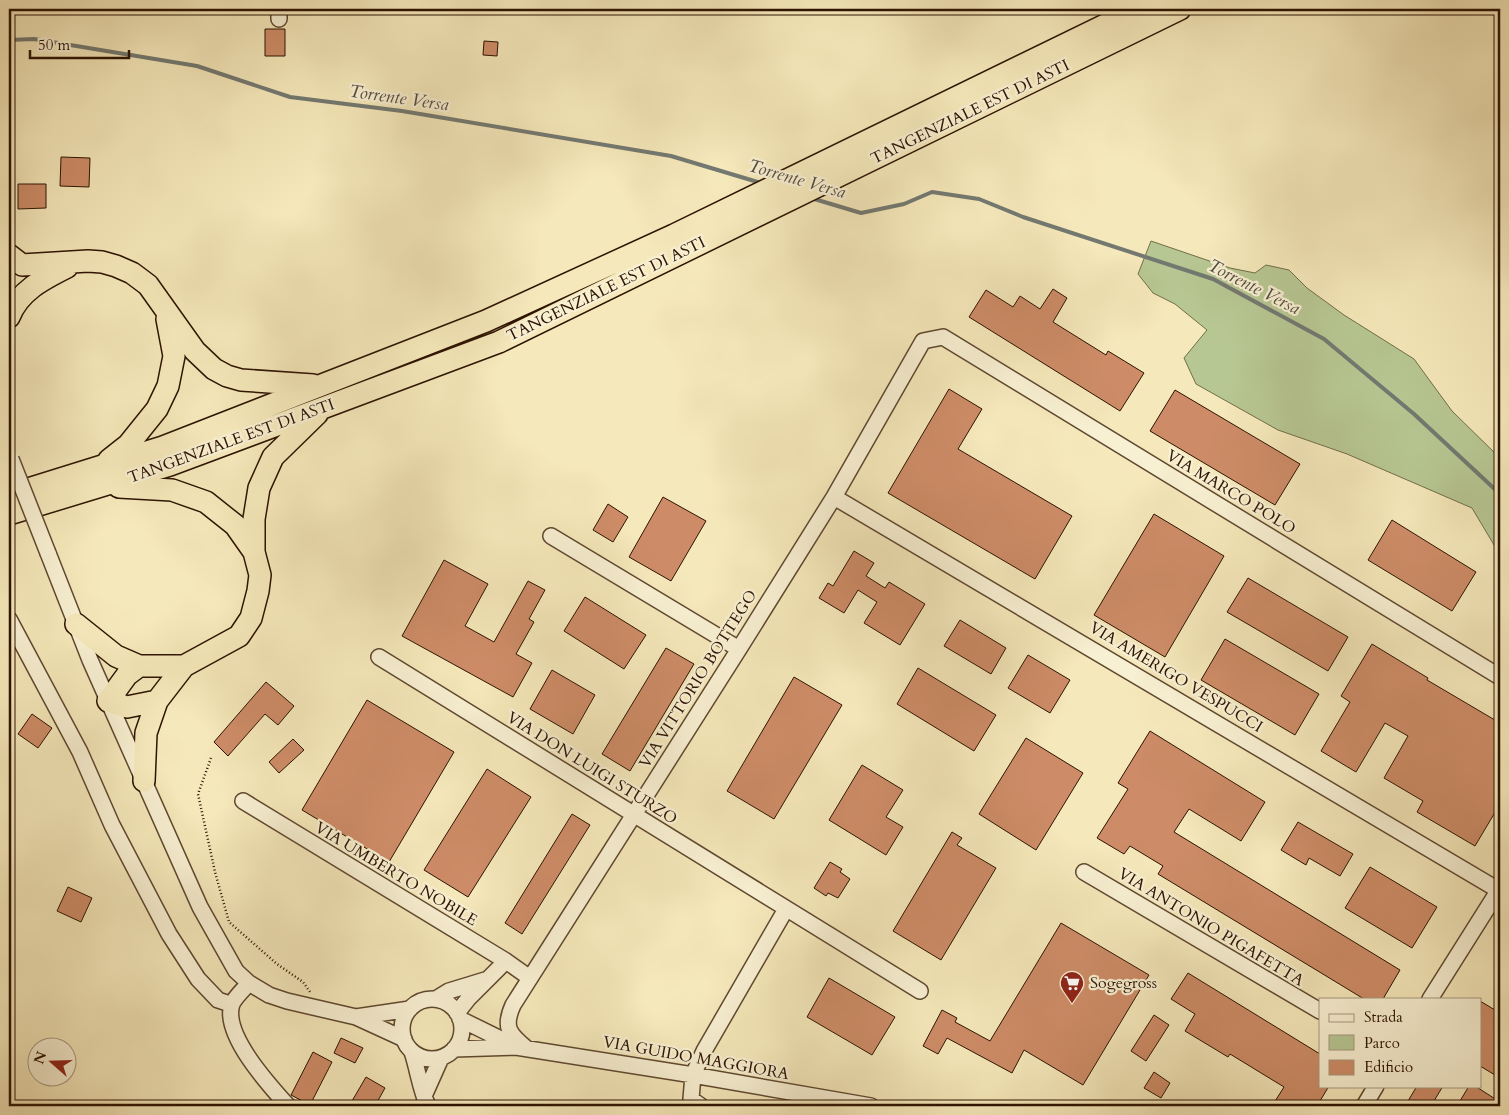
<svg xmlns="http://www.w3.org/2000/svg" width="1509" height="1115" font-family="Cardo,serif">
<rect width="100%" height="100%" fill="#f5e8ba"/>
<filter id="stains"><feTurbulence type="fractalNoise" baseFrequency=".004" numOctaves="4"/><feColorMatrix values="0 0 0 0 .2 0 0 0 0 .09 0 0 0 0 .02 0 0 0 .5 -.17"/></filter>
<radialGradient id="worn" r=".72"><stop offset=".6" stop-color="#630" stop-opacity="0"/><stop offset="1" stop-color="#630" stop-opacity=".3"/></radialGradient>
<path fill="#b7c793" stroke="#726d4a" d="M1151 241 1230 268 1255 273 1266 265 1289 270 1307 288 1344 315 1414 359 1452 411 1500 458V555L1472 508 1347 454 1278 430 1196 384 1184 358 1207 330 1175 304 1153 293 1138 274Z"/>
<g fill="none" stroke-linecap="round" stroke-linejoin="round">
<path stroke="#737971" stroke-width="4" d="M9 40 34 39 197 66 290 97 402 111 671 156 761 183
M811 198 861 213 904 204 932 192 979 199 1023 217 1213 279 1324 339 1414 414 1500 494"/>
</g>
<path fill="#cd8c67" stroke="#2d1302" d="M265 29H285V56H265Z
M484 41 498 42 497 56 483 55Z
M61 157 90 158 89 187 60 186Z
M18 184H46V208L18 209Z
M1053 289 1067 298 1053 322 1106 355 1108 351 1144 373 1120 411 969 317 986 290 1013 307 1020 296 1040 309Z
M949 389 982 409 958 449 1072 516 1035 579 888 493Z
M1175 390 1300 464 1275 505 1150 431Z
M663 497 706 521 671 581 629 557Z
M608 504 628 517 613 542 593 530Z
M1154 514 1224 556 1165 657 1094 615Z
M1392 520 1476 572 1452 611 1368 560Z
M854 551 874 563 866 576 885 588 889 582 925 604 900 645 864 623 877 602 858 590 844 613 819 598 828 583 833 586Z
M444 560 488 584 465 626 494 642 528 581 545 590 529 619 534 622 516 654 532 663 513 697 402 636Z
M1248 578 1348 637 1328 671 1227 612Z
M585 597 646 635 624 669 564 631Z
M960 620 1006 648 991 674 944 646Z
M1225 639 1319 694 1295 735 1201 680Z
M1372 644 1428 678 1427 680 1500 723V804L1475 846 1417 812 1423 801 1384 778 1408 736 1385 723 1356 772 1321 751 1350 702 1341 696Z
M666 648 694 664 630 771 602 754Z
M1028 655 1070 680 1050 713 1008 688Z
M918 668 996 715 974 751 897 704Z
M552 670 595 695 573 734 530 709Z
M794 677 842 705 774 819 727 791Z
M266 682 294 706 278 725 265 714 228 756 214 742Z
M367 700 454 752 389 862 302 810Z
M32 714 52 728 38 748 18 734Z
M1150 731 1265 802 1241 841 1189 809 1174 832 1400 970 1383 999H1364L1158 874 1163 866 1130 846 1124 854 1097 838 1128 789 1118 783Z
M1026 738 1083 773 1036 850 979 814Z
M293 739 304 750 279 773 269 762Z
M862 765 903 790 886 817 903 827 886 855 829 820Z
M487 769 531 797 468 897 424 870Z
M572 814 590 825 522 934 505 923Z
M1298 822 1353 854 1340 876 1309 858 1306 865 1281 850Z
M952 832 962 838 957 845 996 868 941 960 893 931Z
M830 862 842 869 840 872 850 879 838 898 828 893 826 896 814 888Z
M1370 867 1437 907 1412 948 1345 908Z
M68 887 92 898 81 922 57 911Z
M1061 923 1149 975 1083 1085 1024 1050 1012 1073 947 1038 938 1054 923 1046 942 1010 957 1018 955 1022 990 1041Z
M1188 973 1320 1054V1086H1329L1317 1106H1272L1284 1087 1230 1054 1228 1057 1185 1031 1195 1014 1171 999Z
M829 978 895 1017 872 1055 807 1017Z
M1480 1001 1500 1013V1078L1480 1066Z
M1154 1015 1169 1025 1146 1061 1131 1051Z
M341 1038 363 1048 355 1063 334 1053Z
M313 1052 332 1062 310 1105 291 1095Z
M1154 1072 1170 1083 1161 1098 1144 1088Z
M366 1077 385 1088 375 1106H361L352 1101Z
M1417 1086H1443L1431 1106H1405Z
M1469 1086H1475L1500 1102V1106H1457Z"/>
<g fill="none" stroke-linecap="round" stroke-linejoin="round">
<g stroke="#5f4830" stroke-width="18">
<path id="minor" d="M279 19V9
M834 497 1500 891
M551 536 739 649
M48 553 90 660 200 907 236 971 249 983 269 995 287 1001 356 1017 404 1039
M9 619 80 752 112 825 169 934 198 979 218 1000 230 1004 232 1003
M379 657 920 991
M243 801 506 961 530 978
M1084 872 1320 1011
M249 983C244 989 235 997 232 1004 222 1034 269 1085 288 1106
M436 999 449 991 485 980
M1430 999 1500 888
M402 1029a30 30 0 1 1 60 0a30 30 0 1 1-60 0Z
M457 1013 468 999 506 961
M356 1017 410 1009
M460 1019 515 1046
M526 1048C509 1034 503 1027 513 1005L739 649 834 497 923 341 943 337 1500 677
M454 1049 516 1047 693 1075 871 1106
M412 1052C418 1070 420 1089 428 1106
M424 1096 441 1058
M701 1106 691 1099 693 1075 704 1051 786 909
M1364 1106 1376 1086"/>
</g>
<g stroke="#2d1302" stroke-width="24">
<path id="highway" d="M9 255 22 265 88 261 102 262 116 266 132 273 148 285 195 351 214 369 227 376 241 380 313 385
M9 317C19 291 43 279 67 267
M109 460 128 445 157 409 168 386 174 356 167 319
M119 487 172 490 206 502 235 525 254 552
M9 495 163 447 486 321 674 235 1138 9
M9 514 170 465 499 342 1180 9
M76 624 116 656 139 666H184
M139 666 127 675 108 701 127 707 157 701
M144 781 146 733 157 701 184 666 239 636 251 618 258 591 260 575 254 552V519L259 488 273 457 317 414"/>
</g>
<path stroke="#2d1302" stroke-width="2.5" stroke-dasharray="1 2.5" stroke-linecap="butt" d="M211 758 198 794 215 872 229 922 277 964 303 982 310 992"/>
<use href="#minor" stroke="#f8f0d2" stroke-width="15"/>
<use href="#highway" stroke="#f5e8ba" stroke-width="21"/>
<g stroke="#5f4830" stroke-width="18" stroke-linecap="butt">
<path id="minor-bridge" d="M11 459 48 553"/>
</g>
<use href="#minor-bridge" stroke="#f8f0d2" stroke-width="15"/>
</g>
<defs>
<g id="supermarket-pin" transform="scale(1.25)"><path d="M0 17L-7.5 6A9.5 9.5 0 1 1 7.5 6Z" fill="#8f2418" stroke="#f8f0d2"/><path d="M-6-5.5h2.5l.6 2H6L4.5 2H-2.5L-4.4-4H-6ZM-1.5 3.2a1.3 1.3 0 1 0 .1 0ZM3 3.2a1.3 1.3 0 1 0 .1 0Z" fill="#fff"/></g>
</defs>
<g fill-rule="evenodd">
<use href="#supermarket-pin" x="1072" y="983"/>
</g>
<g text-anchor="middle" dominant-baseline="central" stroke-width="4.5" stroke-linejoin="round" paint-order="stroke">
<g font-size="16" fill="#2d1302" stroke="#f8f0d2">
<text transform="translate(970 112) rotate(-26)">TANGENZIALE EST DI ASTI</text>
<text transform="translate(606 289) rotate(-26)">TANGENZIALE EST DI ASTI</text>
<text transform="translate(231 441) rotate(-20)">TANGENZIALE EST DI ASTI</text>
<text transform="translate(1231 492) rotate(31)">VIA MARCO POLO</text>
<text transform="translate(1176 677) rotate(31)">VIA AMERIGO VESPUCCI</text>
<text transform="translate(698 679) rotate(-58)">VIA VITTORIO BOTTEGO</text>
<text transform="translate(592 768) rotate(32)">VIA DON LUIGI STURZO</text>
<text transform="translate(396 874) rotate(31)">VIA UMBERTO NOBILE</text>
<text transform="translate(1211 927) rotate(31)">VIA ANTONIO PIGAFETTA</text>
<text transform="translate(696 1058) rotate(10)">VIA GUIDO MAGGIORA</text>
</g>
<g font-size="16" fill="#2d1302" stroke="#f8f0d2" text-anchor="start">
<text x="1090" y="983">Sogegross</text>
</g>
<g font-size="18" font-style="italic" fill="#564e43" stroke="#f8f0d2">
<text transform="translate(399 98) rotate(8)">Torrente Versa</text>
<text transform="translate(797 179) rotate(16)">Torrente Versa</text>
<text transform="translate(1254 287) rotate(27)">Torrente Versa</text>
</g>
</g>
<rect width="1509" height="1115" fill="none" stroke="#f5e8ba" stroke-width="30"/>
<rect x="10" y="10" width="1489" height="1095" fill="none" stroke="#2d1302" stroke-width="2.5"/>
<rect x="15" y="15" width="1479" height="1085" fill="none" stroke="#2d1302"/>
<rect x="1319" y="998" width="162" height="90" fill="#f8f0d2" stroke="#a7987f"/>
<rect x="1329" y="1014" width="25" height="8" fill="#f8f0d2" stroke="#a7987f"/>
<text x="1364" y="1022" font-size="15" fill="#2d1302">Strada</text>
<rect x="1329" y="1035" width="25" height="15" fill="#b7c793" stroke="#a7987f"/>
<text x="1364" y="1048" font-size="15" fill="#2d1302">Parco</text>
<rect x="1329" y="1060" width="25" height="15" fill="#cd8c67" stroke="#a7987f"/>
<text x="1364" y="1072" font-size="15" fill="#2d1302">Edificio</text>
<g transform="translate(52 1062) rotate(290)"><circle r="24" fill="#f8f0d2" stroke="#a7987f"/>
<path d="M0-4L9 19L0 12L-9 19Z" fill="#8f2418"/>
<text y="-8" font-size="14" font-weight="bold" text-anchor="middle" fill="#2d1302">N</text>
</g>
<path d="M30 50v8h99v-8" fill="none" stroke="#2d1302" stroke-width="2.5"/>
<text x="38" y="50" font-size="15" fill="#2d1302" stroke="#f8f0d2" stroke-width="4" paint-order="stroke">50 m</text>
<rect width="100%" height="100%" filter="url(#stains)"/>
<rect width="100%" height="100%" fill="url(#worn)"/>
</svg>
